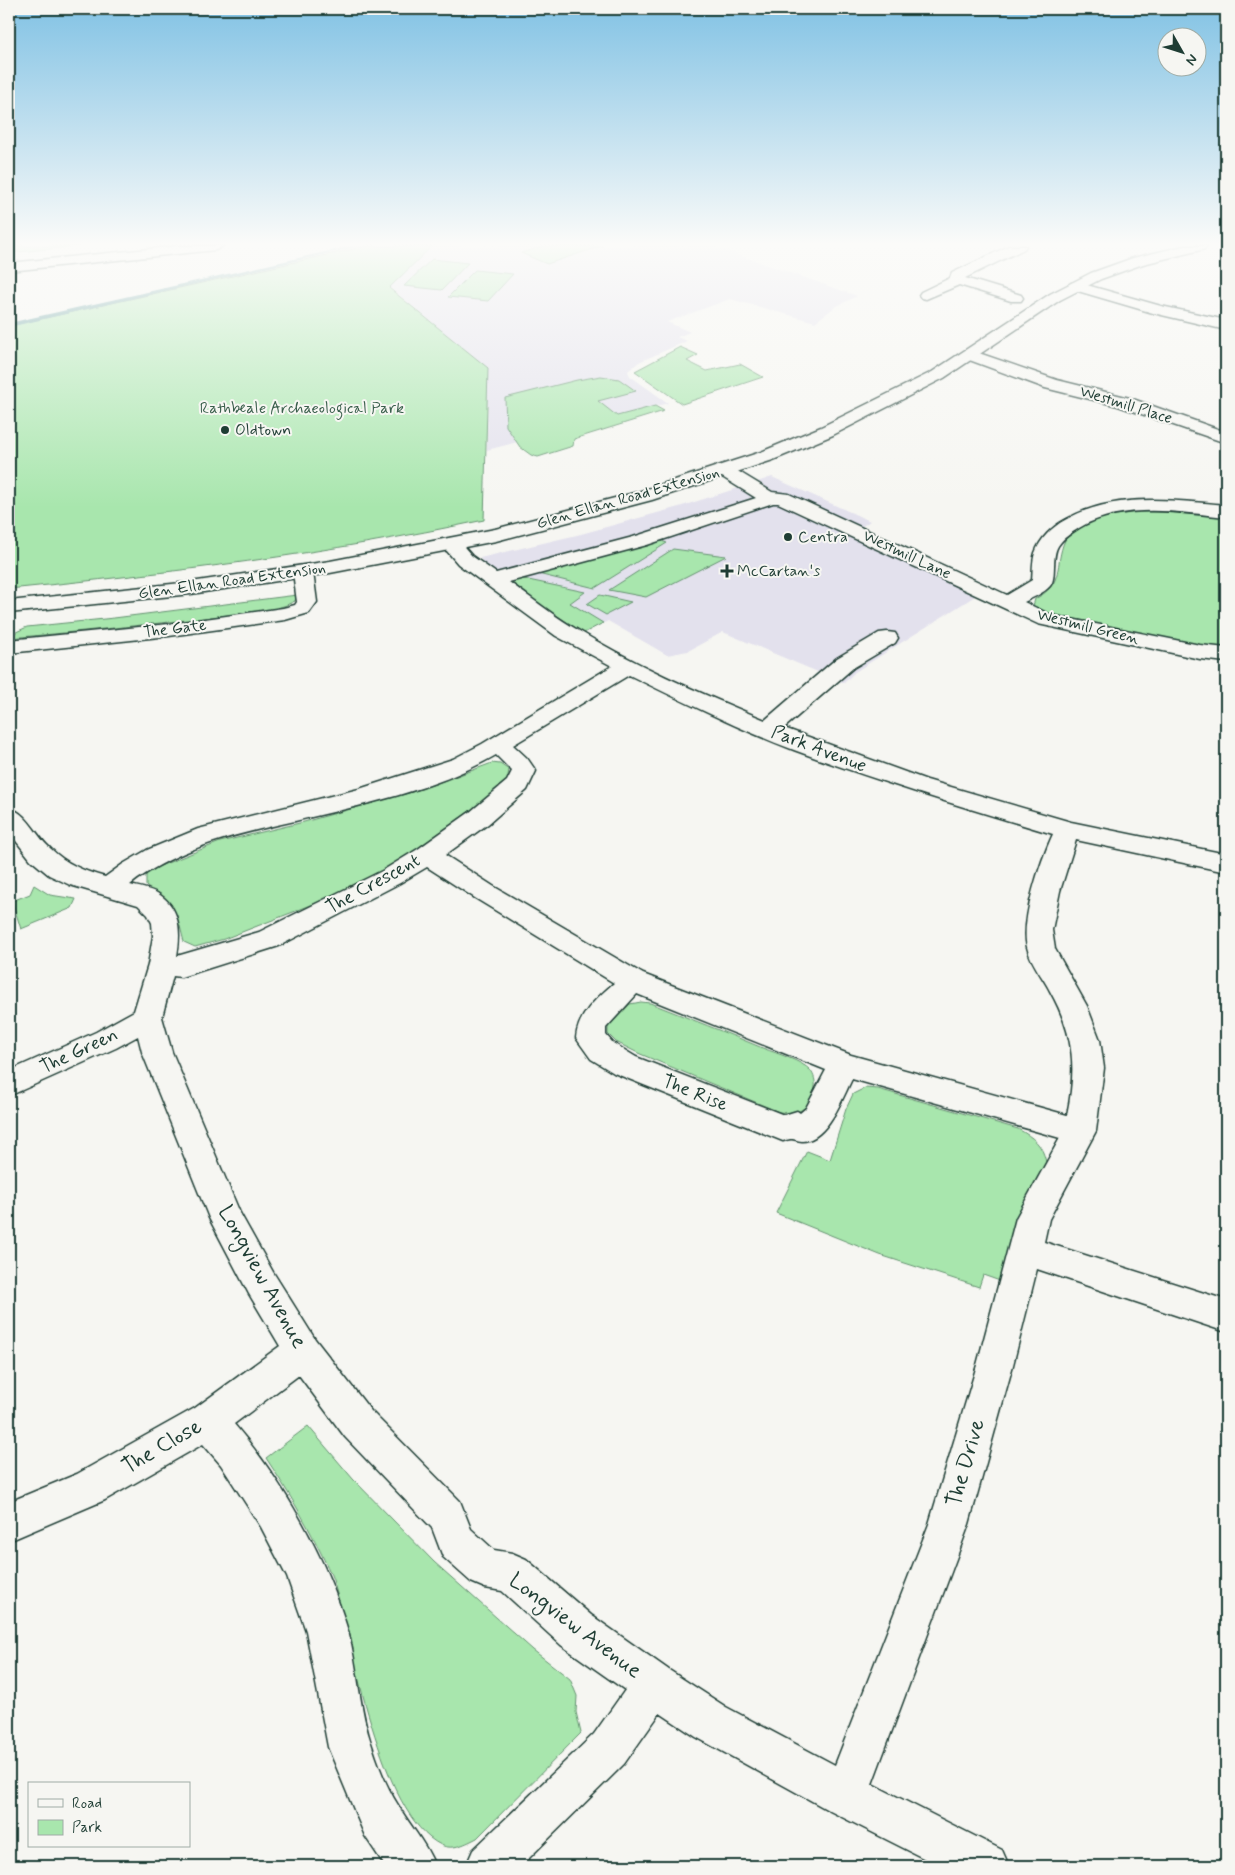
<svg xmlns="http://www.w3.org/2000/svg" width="1235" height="1875" font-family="Mynerve,sans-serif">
<rect width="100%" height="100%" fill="#f6f6f2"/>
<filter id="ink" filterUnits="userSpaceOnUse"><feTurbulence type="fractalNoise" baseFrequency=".02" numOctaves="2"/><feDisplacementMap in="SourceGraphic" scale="10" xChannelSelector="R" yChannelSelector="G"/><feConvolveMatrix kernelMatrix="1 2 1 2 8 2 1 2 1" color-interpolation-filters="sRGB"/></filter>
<g filter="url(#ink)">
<path fill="#e3e1ed" d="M432 246H713L857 296 835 307 815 322 730 299 667 322 690 332 677 337 687 341 639 362 628 371 630 376 668 403 487 450 488 368 389 287Z
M772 477 870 521 861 527 991 586 855 672 844 683 723 632 688 651 667 655 608 621 584 633 542 606 484 564 480 558 581 534 679 507Z"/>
<path fill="#a8e6ad" stroke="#649270" d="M9 246H78L9 253Z
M367 246H432L389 288 488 368 484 520C325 554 171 573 9 589V326Z
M545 246H602L547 264 521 253Z
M432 259 468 263 442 290 404 286Z
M475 270 513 274 488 301 448 297Z
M680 347 698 355 687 361 707 371 740 364 763 377 682 404 635 371Z
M601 376 619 379 636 391 598 401 617 416 655 406 664 411 574 439 573 446 538 457 531 455 520 447 506 426 505 398 577 380Z
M1165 511 1226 517V650L1054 615 1033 606 1035 599C1063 584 1055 570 1063 545 1072 514 1139 512 1165 511Z
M661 541 667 543 595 588 538 574Z
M673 549 726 556 646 597 609 590Z
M519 578 585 592 570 603 603 623 584 633 542 606 512 583Z
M297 595 295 601C272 614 239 613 212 617 145 625 78 632 10 638L14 633 27 627 114 618Z
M600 595 631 602 606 615 587 604Z
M492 763 500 764 509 770 507 781 481 803 395 864 347 891 224 939 195 947 184 942 180 926 163 901 146 886V874L155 868 220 842 304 822 419 790Z
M34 885 50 895 76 899 72 908 21 929 12 901 30 894Z
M641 1002 650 1003C688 1018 727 1033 765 1049 776 1053 802 1061 810 1070 819 1081 815 1095 807 1105 800 1114 790 1113 779 1112L638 1053 616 1042 608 1034V1027L630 1004Z
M865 1088 878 1089 1018 1129C1034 1138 1042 1144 1046 1162L1016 1219 1000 1281 983 1275 979 1287 880 1255 776 1213 807 1151 830 1160 846 1109 853 1094Z
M308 1426 353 1479 434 1562 533 1650 570 1679 577 1696 576 1712 581 1733 477 1838C467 1843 453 1851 441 1845 380 1816 353 1643 333 1580 330 1571 325 1562 321 1553 304 1518 287 1490 266 1458Z"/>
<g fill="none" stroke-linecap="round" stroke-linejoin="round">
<path fill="#5d9a9b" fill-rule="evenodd" d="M352 246 356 247 9 327V323Z"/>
<g stroke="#1f3d34" stroke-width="3">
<path id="minor" d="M1009 246H1026L1024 249 965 278 1021 295 1023 298 1021 301H1011L959 285 926 299 921 298 919 295 921 292 950 278 952 273Z
M1076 282 1161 306 1226 320V330L1153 313 1071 289 1069 286 1071 283Z
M970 350 1057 380 1130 398 1226 432V443L1118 406 1045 388 964 358 962 355 964 352Z
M725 466 731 467 772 492 789 494 1007 595 1032 580C1033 571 1032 562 1035 553 1040 539 1052 527 1065 520 1114 492 1172 500 1226 505V517C1177 512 1123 502 1079 528 1071 533 1063 538 1058 546 1051 557 1057 578 1050 586 1044 593 1032 598 1024 602L1051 615 1200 645 1226 648V662L1200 659 1038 624 778 503H773L647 545 509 582C530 597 550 613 571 626 632 664 700 693 765 720L837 658 879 633 887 632 895 633 898 638 895 643 853 668 784 728 927 780 1071 822 1226 854V872L1076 840 1060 891 1052 930 1055 949 1087 1006 1100 1040 1104 1068 1096 1131 1049 1219 1044 1242 1226 1300V1332L1037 1269 1013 1365 969 1524 872 1784 1002 1850 1009 1866H939L830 1811 696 1737 660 1713 624 1764 521 1866H466L473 1850 594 1734 625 1690 561 1645 502 1591 485 1588 471 1582 443 1557 432 1528 345 1437 299 1375 234 1424C283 1481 327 1559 348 1631 358 1669 359 1709 372 1746 378 1765 387 1788 398 1805 410 1826 426 1843 435 1866H385L365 1836 328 1747 306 1631 287 1577 261 1527 221 1465 203 1444 105 1500 9 1541V1502L77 1474 195 1408 280 1346 249 1294 209 1218 142 1052 138 1036 116 1048 9 1096V1071L96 1032 134 1011 148 965 153 936 152 923 148 915 138 905 70 885 49 875 31 860 9 832V808C27 812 36 836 50 848 66 864 84 871 105 877L123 864 147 850 198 829 359 789 453 759 482 744 612 666 556 636 485 584 458 564 441 544 444 540 451 538 458 540 472 556 496 573 633 537 756 498 719 475 716 471 719 467ZM629 675C683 701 738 729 794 750 880 782 966 808 1053 834 1041 860 1020 920 1027 947 1030 962 1043 977 1050 991 1074 1034 1077 1067 1067 1115L851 1055 643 974 493 886 445 855 488 824 527 790 536 771 527 758 513 745ZM496 755 512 771 507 781 470 812 418 849 382 871 259 932 177 956C181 933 181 907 157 893 150 889 138 887 130 885 178 847 237 834 295 821 362 805 436 790 496 755ZM427 867 475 898 614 983C597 998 578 1014 576 1038L591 1059 614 1073 783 1141C794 1137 793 1140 802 1141 827 1141 843 1097 852 1079L1060 1138 1016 1218 977 1365 929 1524 835 1765 726 1707 669 1670 591 1615 526 1559 512 1553 494 1550 471 1529 460 1501 371 1411 315 1339 273 1272 240 1213 172 1052 162 1017 173 976 181 977 279 946 400 883ZM637 994 826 1070 806 1108 800 1113 797 1111 784 1115 636 1057 613 1043 606 1035V1028Z
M303 566 310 568 313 572 317 602 309 613 285 620 169 636 9 653V640L169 624 283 608 295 605 297 602 293 572 296 568Z"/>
</g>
<g stroke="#1f3d34" stroke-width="3">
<path id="tertiary" d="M1184 246H1207L1205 249 1143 264 1101 279 1060 300 944 378 833 435 773 460 652 500 496 541 330 573 191 594 9 613V601L191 582 330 561 495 529 638 492 761 452 821 427 932 372 1050 294 1091 273 1133 258Z"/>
</g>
<g stroke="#1f3d34" stroke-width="3">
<path id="secondary" d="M179 246H223L216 250 9 271V263Z"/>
</g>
<use href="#minor" fill="#f6f6f2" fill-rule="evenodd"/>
<use href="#tertiary" fill="#f6f6f2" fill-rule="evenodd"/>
<use href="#secondary" fill="#f6f6f2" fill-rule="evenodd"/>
</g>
</g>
<linearGradient id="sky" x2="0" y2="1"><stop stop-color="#81c2e4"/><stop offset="0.48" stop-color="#fbfbf9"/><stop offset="1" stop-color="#fbfbf9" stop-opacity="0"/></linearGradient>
<rect width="1235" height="508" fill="url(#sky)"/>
<g fill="#1f3d34" stroke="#f6f6f2" stroke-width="2">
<circle cx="225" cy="430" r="5"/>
<circle cx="788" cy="537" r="5"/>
<path d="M724.5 563.5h5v5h5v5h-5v5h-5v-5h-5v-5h5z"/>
</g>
<g text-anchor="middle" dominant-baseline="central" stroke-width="4" stroke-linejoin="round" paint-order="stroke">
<g font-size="16" fill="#1f3d34" stroke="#f6f6f2">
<text transform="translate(1126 405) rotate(17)">Westmill Place</text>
<text transform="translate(628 498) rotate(-16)">Glen Ellan Road Extension</text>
<text transform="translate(907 555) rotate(25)">Westmill Lane</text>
<text transform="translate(232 581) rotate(-8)">Glen Ellan Road Extension</text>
<text transform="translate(1088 627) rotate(14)">Westmill Green</text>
<text transform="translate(175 629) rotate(-7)">The Gate</text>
</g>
<g font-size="16" fill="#3a5f4c" stroke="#f6f6f2">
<text x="302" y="408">Rathbeale Archaeological Park</text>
</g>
<g font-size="16" fill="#1f3d34" stroke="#f6f6f2" text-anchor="start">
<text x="235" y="430">Oldtown</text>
<text x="798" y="537">Centra</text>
<text x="737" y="571">McCartan's</text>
</g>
<g font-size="19" fill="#1f3d34" stroke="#f6f6f2">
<text transform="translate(819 749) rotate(21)">Park Avenue</text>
<text transform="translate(373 884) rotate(-29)">The Crescent</text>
<text transform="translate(79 1051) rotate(-25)">The Green</text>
<text transform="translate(695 1093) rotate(22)">The Rise</text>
</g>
<g font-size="22" fill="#1f3d34" stroke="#f6f6f2">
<text transform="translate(262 1277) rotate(61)">Longview Avenue</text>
<text transform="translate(162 1447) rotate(-30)">The Close</text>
<text transform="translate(966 1463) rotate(-74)">The Drive</text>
<text transform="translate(575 1626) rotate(37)">Longview Avenue</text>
</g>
</g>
<rect width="1235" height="1875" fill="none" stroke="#f6f6f2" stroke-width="30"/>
<rect x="15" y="15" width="1205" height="1845" fill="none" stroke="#1f3d34" stroke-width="2" filter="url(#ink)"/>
<rect x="28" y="1782" width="162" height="65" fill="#f6f6f2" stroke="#a0aca6"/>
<rect x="38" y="1799" width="25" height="8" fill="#f6f6f2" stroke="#a0aca6"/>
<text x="72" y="1808" font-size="15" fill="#1f3d34">Road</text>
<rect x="38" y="1820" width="25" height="15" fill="#a8e6ad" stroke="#a0aca6"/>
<text x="72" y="1832" font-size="15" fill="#1f3d34">Park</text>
<g transform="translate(1182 52) rotate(129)"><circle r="24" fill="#f6f6f2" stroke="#a0aca6"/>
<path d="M0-4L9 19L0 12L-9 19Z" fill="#1f3d34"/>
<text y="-8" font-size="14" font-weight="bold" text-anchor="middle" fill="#1f3d34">N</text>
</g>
</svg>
